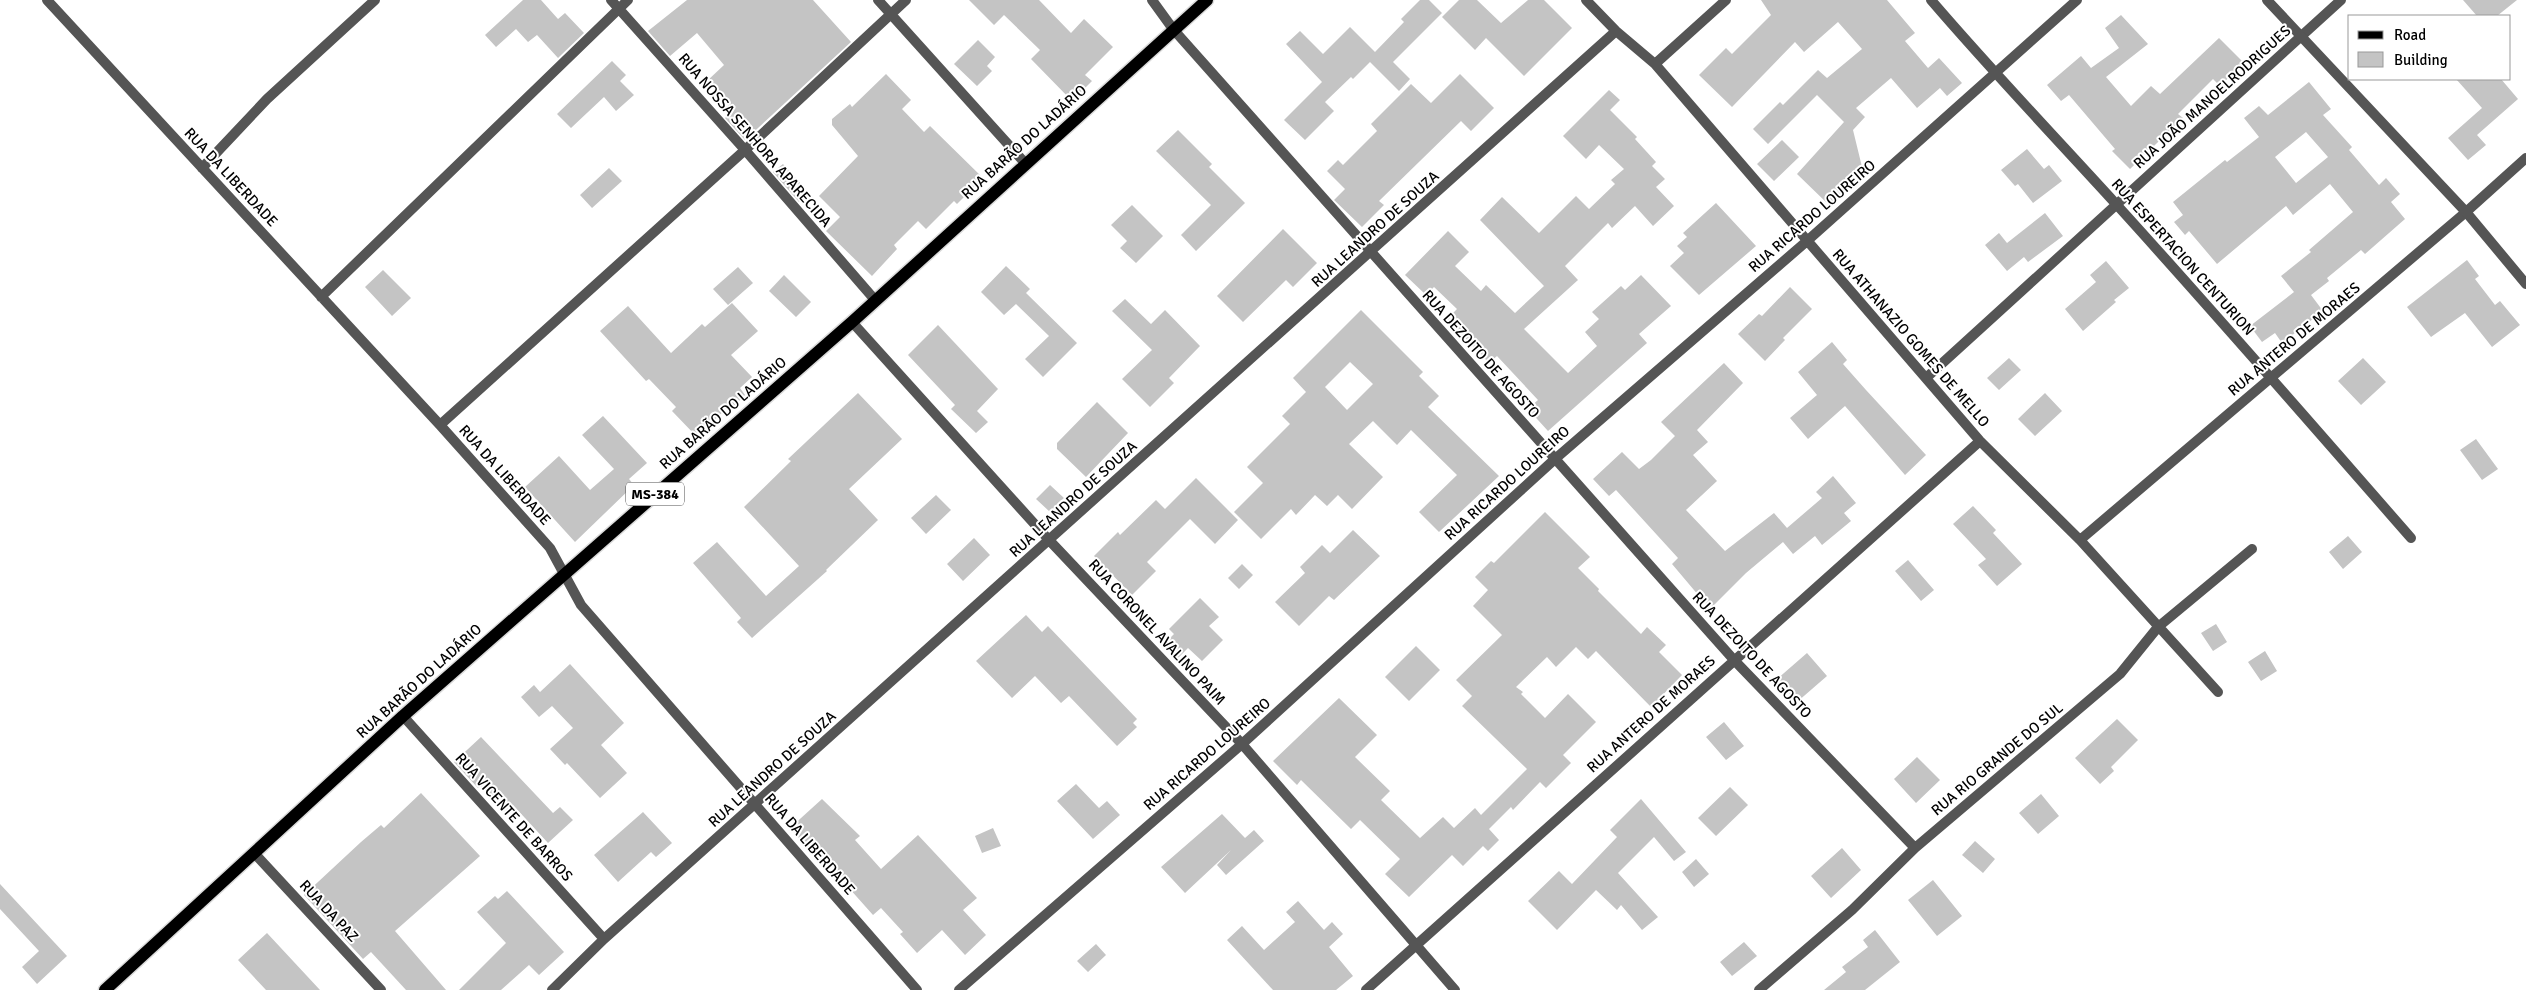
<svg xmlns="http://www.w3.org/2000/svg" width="2526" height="990" font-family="Signika,sans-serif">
<rect width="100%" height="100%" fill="#fff"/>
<path fill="#c4c4c4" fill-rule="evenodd" d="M523 0H541L558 19 565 13 584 33 558 58 537 35 528 42 516 29 496 47 485 35Z
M687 0H813L851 42 745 140 725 118 733 111 707 81 724 65 697 33 670 56 648 31Z
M969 0H1039L1071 33 1084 19 1113 47 1085 75 1092 81 1072 101 1031 59 1040 50 1004 15 994 25Z
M1420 0H1429L1442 13 1393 62 1410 79 1399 91 1370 62 1353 79 1351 77 1325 102 1334 111 1305 140 1284 120 1322 82 1286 44 1300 31 1323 54 1350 27 1375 52 1404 22 1401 19Z
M1459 0H1477L1501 23 1528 0H1544L1572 28 1524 76 1486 38 1475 50 1442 17Z
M1761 0H1887L1915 33 1905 41 1928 68 1939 58 1962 83 1947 96 1940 88 1917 108 1891 78 1856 108 1865 117 1853 130 1863 171 1829 205 1797 174 1844 122 1817 95 1768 144 1753 129 1780 102 1783 105 1818 70 1827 78 1862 49 1838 22 1804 52 1795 42 1732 107 1699 75 1726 48 1732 54 1771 15Z
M2463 0H2517L2497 16H2477Z
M2121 15 2148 44 2106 77 2131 106 2151 86 2160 94 2219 38 2244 63 2220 86 2213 79 2178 114 2183 118 2130 169 2112 151 2115 149 2069 95 2061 101 2047 85 2081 56 2091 68 2119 48 2105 28Z
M978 40 995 57 987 66 992 71 977 86 954 64Z
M612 61 626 75 620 81 634 95 616 111 604 97 571 128 557 114Z
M886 74 911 100 902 109 924 132 930 126 983 178 957 204 954 201 926 229 918 221 894 245 897 249 872 276 826 231 840 217 819 196 858 156 832 125V119L850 104 852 107Z
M1460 74 1494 108 1471 131 1461 121 1379 201 1384 205 1362 227 1334 200 1345 189 1327 171 1338 160 1343 165 1377 131 1371 124 1411 84 1431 103Z
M2456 79H2501L2518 99 2477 135 2486 145 2468 160 2448 138 2482 108Z
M2309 82 2331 109 2323 115 2352 147 2349 150 2379 185 2386 178 2400 194 2391 202 2405 219 2365 254 2361 250 2327 278 2329 281 2311 295 2323 311 2282 343 2275 333 2262 342 2250 326 2294 292 2281 276 2311 252 2309 250 2353 212 2330 184 2293 215 2286 206 2217 264 2189 231 2185 235 2174 222 2183 215 2173 202 2225 160 2227 162 2259 137 2244 118 2259 106 2268 115ZM2306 132 2328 157 2296 183 2275 157Z
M1609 90 1620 100 1610 110 1637 137 1635 139 1656 162 1652 166 1665 179 1656 187 1674 206 1653 226 1635 206 1612 228 1608 223 1565 266 1578 280 1524 329 1568 373 1597 346 1585 332 1599 319 1592 312 1621 286 1625 290 1641 275 1671 306 1639 334 1647 343 1548 431 1528 409 1538 400 1497 356 1489 363 1447 319 1457 309 1434 287 1426 295 1405 275 1448 231 1469 252 1455 266 1481 291 1486 285 1515 313 1544 286 1480 220 1502 197 1539 233 1576 196 1589 209 1615 184 1611 180 1624 169 1599 145 1586 159 1563 136Z
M1178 130 1212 164 1209 167 1245 203 1196 251 1181 235 1211 205 1156 151Z
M1782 140 1799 157 1774 181 1757 164Z
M2027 149 2044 169 2049 165 2062 181 2033 203 2018 184 2015 186 2001 170Z
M783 164 809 193 799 202 773 172Z
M609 168 622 181 592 208 580 195Z
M1716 203 1756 246 1699 295 1670 266 1684 253 1677 246 1687 237 1683 233Z
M1132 205 1163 236 1136 263 1120 248 1127 241 1111 225Z
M2045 213 2063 236 2028 262 2024 257 2007 271 1985 245 1999 233 2007 243Z
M1283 229 1317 263 1293 287 1286 280 1243 322 1217 296Z
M2467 260 2479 276 2475 279 2495 305 2500 301 2520 325 2492 347 2465 313 2431 337 2407 307Z
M2106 261 2129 288 2114 300 2116 302 2083 331 2065 309 2096 282 2090 275Z
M1006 266 1030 289 1026 293 1077 343 1043 377 1025 359 1049 336 1016 304 1004 315 981 292Z
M738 267 753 283 728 305 713 289Z
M383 270 411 298 392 316 365 287Z
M784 275 811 302 796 317 769 291Z
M1790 287 1812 309 1783 338 1785 340 1765 361 1738 334 1759 314 1762 316Z
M1125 299 1151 324 1165 310 1200 346 1169 378 1174 383 1150 407 1122 379 1152 350 1112 311Z
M732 303 758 331 731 355 752 377 740 388 745 395 730 410 728 407 697 437 672 411 676 407 649 379 646 381 600 331 628 306 671 353 702 324 705 327Z
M1361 310 1423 372 1419 376 1439 396 1428 407 1499 476 1439 532 1419 512 1457 475 1411 430 1397 445 1373 421 1349 444 1383 477 1352 509 1338 495 1327 506 1315 495 1296 515 1291 509 1261 539 1234 512 1263 483 1247 467 1290 424 1282 416 1306 392 1293 378ZM1350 362 1373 384 1347 410 1325 387Z
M938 325 998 389 977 411 988 422 976 433 951 409 955 405 908 355Z
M1832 342 1847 360 1843 364 1866 390 1926 455 1905 475 1845 406 1808 439 1790 418 1817 395 1798 372Z
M2009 358 2021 370 1999 390 1987 378Z
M2363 358 2386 382 2361 405 2338 381Z
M1724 363 1743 383 1697 430 1708 442 1693 455 1717 481 1686 510 1725 551 1774 513 1787 528 1822 498 1816 492 1833 476 1856 503 1844 513 1851 521 1822 545 1815 536 1793 554 1783 542 1746 573 1710 609 1672 564 1678 558 1657 535 1616 490 1609 496 1593 479 1622 452 1639 469 1651 460 1675 436 1661 422Z
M858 393 902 439 849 489 878 520 826 570 827 571 752 638 737 622 741 618 693 563 717 542 766 596 799 566 744 507 791 461 788 459Z
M2045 393 2062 411 2035 436 2018 419Z
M1097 402 1128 433 1086 477 1057 449V443Z
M603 416 647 463 629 479 634 485 575 542 525 487 559 456 590 490 614 469 582 435Z
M2476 439 2498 469 2482 480 2460 450Z
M1196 478 1238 520 1215 544 1190 519 1147 562 1156 571 1132 595 1094 556 1118 532 1120 535 1156 500 1165 509Z
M1050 485 1064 498 1050 512 1036 499Z
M936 495 951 510 926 534 911 518Z
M1973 506 1996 530 1993 533 2022 564 1997 586 1978 565 1986 559 1953 524Z
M1545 512 1590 557 1578 568 1599 589 1598 591 1641 634 1647 627 1666 645 1659 652 1682 675 1651 707 1596 651 1588 659 1576 647 1556 667 1547 657 1516 687 1523 692 1521 694 1545 718 1568 694 1596 722 1563 755 1571 763 1546 788 1540 782 1513 810 1511 807 1489 829 1499 840 1488 851 1483 846 1463 866 1452 855 1409 897 1385 874 1400 859 1360 820 1351 829 1301 780 1297 785 1273 761 1339 698 1377 735 1355 757 1390 791 1381 800 1420 838 1443 817 1454 828 1475 808 1481 815 1527 769 1462 706 1472 696 1456 680 1502 635 1473 606 1488 590 1475 577 1491 561 1494 563Z
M1353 530 1380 556 1334 600 1329 596 1299 626 1275 602 1305 573 1300 567 1322 545 1330 553Z
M2348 536 2362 552 2343 569 2329 552Z
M974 538 990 555 963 581 947 564Z
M1908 560 1934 590 1921 601 1895 571Z
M1242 564 1253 575 1239 589 1228 578Z
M1200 598 1219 617 1209 626 1223 640 1202 661 1188 648 1177 659 1163 645 1174 634 1169 629Z
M1026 615 1042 632 1048 626 1137 719 1133 723 1137 727 1117 746 1069 696 1061 703 1035 676 1012 698 976 661Z
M2216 624 2227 642 2213 651 2201 633Z
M1416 646 1440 670 1409 701 1385 677Z
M2265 651 2277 671 2261 681 2248 662Z
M1807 653 1827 676 1797 702 1777 679Z
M570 664 624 723 601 745 627 773 600 798 567 763 565 765 550 749 573 728 552 706 539 717 521 697 534 685 540 692Z
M2117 719 2138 740 2111 767 2114 771 2100 784 2075 758Z
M1724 722 1744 746 1726 760 1706 737Z
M481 737 553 813 560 807 573 820 548 843 513 805 504 812 480 786 478 788 454 762Z
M1917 757 1940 780 1916 803 1894 779Z
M1076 784 1099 808 1107 801 1120 815 1093 839 1057 801Z
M1730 787 1748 805 1716 836 1698 818Z
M421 793 480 856 395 931 446 990H406L371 952 363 959 304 895 361 842 381 825 384 828Z
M2041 794 2059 816 2038 834 2019 813Z
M822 799 860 836 855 840 881 869 918 835 977 898 963 910 986 935 965 955 942 930 917 953 900 934 903 932 881 908 873 915 832 869 835 867 812 841 806 846 790 828Z
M1641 799 1686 852 1674 861 1654 837 1618 873 1658 917 1642 930 1621 905 1617 910 1596 890 1557 930 1528 901 1559 871 1572 884 1617 837 1610 830Z
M643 812 672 843 656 857 651 852 618 882 594 855Z
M1222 814 1245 838 1254 830 1264 841 1226 875 1217 865 1231 850 1185 893 1161 867Z
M993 828 1001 846 982 853 975 836Z
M1975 841 1995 859 1983 873 1962 855Z
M1842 848 1861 870 1831 898 1811 876Z
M1696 859 1709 874 1694 887 1682 872Z
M1933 880 1962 916 1937 936 1908 900Z
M0 884 67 956 37 984 22 967 39 951 0 909Z
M507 891 564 952 539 975 529 965 501 990H459L506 943 477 912 495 896 498 899Z
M1298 901 1324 930 1332 922 1343 934 1329 947 1353 976 1336 990H1273L1227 940 1242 926 1264 950 1295 922 1286 912Z
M1875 930 1900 962 1865 990H1824L1846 972 1842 967 1868 947 1863 940Z
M267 933 320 990H266L238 960Z
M1744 942 1757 956 1732 976 1720 962Z
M1096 944 1106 955 1088 972 1077 961Z"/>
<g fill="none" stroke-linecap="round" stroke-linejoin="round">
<g stroke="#dbdbdb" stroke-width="15">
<path id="primary" d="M105 990 403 716 852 322 1207 0"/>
</g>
<path stroke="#555" stroke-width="10" d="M47 0 440 425 550 548 581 605 917 990
M611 0 745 150 875 300
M878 0 1025 163
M1152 0 1173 29 1734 660 1915 848
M1586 0 1616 31 1655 64 1980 441 2080 540 2218 692
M1931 0C1991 70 2054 136 2116 204 2216 314 2313 426 2411 538
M1655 64 1726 0
M202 168 267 99 375 0
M321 297 628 0
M852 322 1049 540 1242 744 1455 990
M1926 378 2341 0
M440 425 745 150 906 0
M2080 540 2466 212 2526 158
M403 716 604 939
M254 853 381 990
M552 990 604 939 1616 31
M959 990 1242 744 1555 459 1807 241 2077 0
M1366 990 1980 441
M1759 990 1852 910 1915 848 2120 674 2158 627 2252 549"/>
<path stroke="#555" stroke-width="10" d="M2267 0 2466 212 2526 284"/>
<use href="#primary" stroke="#000" stroke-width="12"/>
</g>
<g text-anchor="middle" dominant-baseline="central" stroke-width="4" stroke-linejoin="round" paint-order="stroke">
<rect fill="#fff" stroke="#4c4c4c" stroke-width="1" x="626" y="482.5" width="58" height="23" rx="4"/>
<g font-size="14" font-weight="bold" fill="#000">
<text x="655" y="494">MS-384</text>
</g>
<g font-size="15" fill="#000" stroke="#fff">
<text transform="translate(2212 97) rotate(-42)">RUA JOÃO MANOELRODRIGUES</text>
<text transform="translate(755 140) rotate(49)">RUA NOSSA SENHORA APARECIDA</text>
<text transform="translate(1024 142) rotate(-42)">RUA BARÃO DO LADÁRIO</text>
<text transform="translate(231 177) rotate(47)">RUA DA LIBERDADE</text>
<text transform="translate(1812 216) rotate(-41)">RUA RICARDO LOUREIRO</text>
<text transform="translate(1375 229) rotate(-42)">RUA LEANDRO DE SOUZA</text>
<text transform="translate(2183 257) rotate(48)">RUA ESPERTACION CENTURION</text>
<text transform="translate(1911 338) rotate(49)">RUA ATHANAZIO GOMES DE MELLO</text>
<text transform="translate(2294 339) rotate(-40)">RUA ANTERO DE MORAES</text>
<text transform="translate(1481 354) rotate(48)">RUA DEZOITO DE AGOSTO</text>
<text transform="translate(723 413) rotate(-41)">RUA BARÃO DO LADÁRIO</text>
<text transform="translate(505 475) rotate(48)">RUA DA LIBERDADE</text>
<text transform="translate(1507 483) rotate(-42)">RUA RICARDO LOUREIRO</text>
<text transform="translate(1073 499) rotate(-42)">RUA LEANDRO DE SOUZA</text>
<text transform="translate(1157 632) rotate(47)">RUA CORONEL AVALINO PAIM</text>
<text transform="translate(1752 655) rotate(47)">RUA DEZOITO DE AGOSTO</text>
<text transform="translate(419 681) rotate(-42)">RUA BARÃO DO LADÁRIO</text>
<text transform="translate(1651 714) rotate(-42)">RUA ANTERO DE MORAES</text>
<text transform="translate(1207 754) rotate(-41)">RUA RICARDO LOUREIRO</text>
<text transform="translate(1997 759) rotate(-40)">RUA RIO GRANDE DO SUL</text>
<text transform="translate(772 769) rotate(-42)">RUA LEANDRO DE SOUZA</text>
<text transform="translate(514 817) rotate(48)">RUA VICENTE DE BARROS</text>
<text transform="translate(810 844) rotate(49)">RUA DA LIBERDADE</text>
<text transform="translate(329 911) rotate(47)">RUA DA PAZ</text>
</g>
</g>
<rect x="2348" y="15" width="162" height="65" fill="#ffffff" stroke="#999999"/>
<rect x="2358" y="31" width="25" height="8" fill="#000000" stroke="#999999"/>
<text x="2394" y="40" font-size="15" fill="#000000">Road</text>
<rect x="2358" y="52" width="25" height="15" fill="#c4c4c4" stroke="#999999"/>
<text x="2394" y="65" font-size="15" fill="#000000">Building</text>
</svg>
